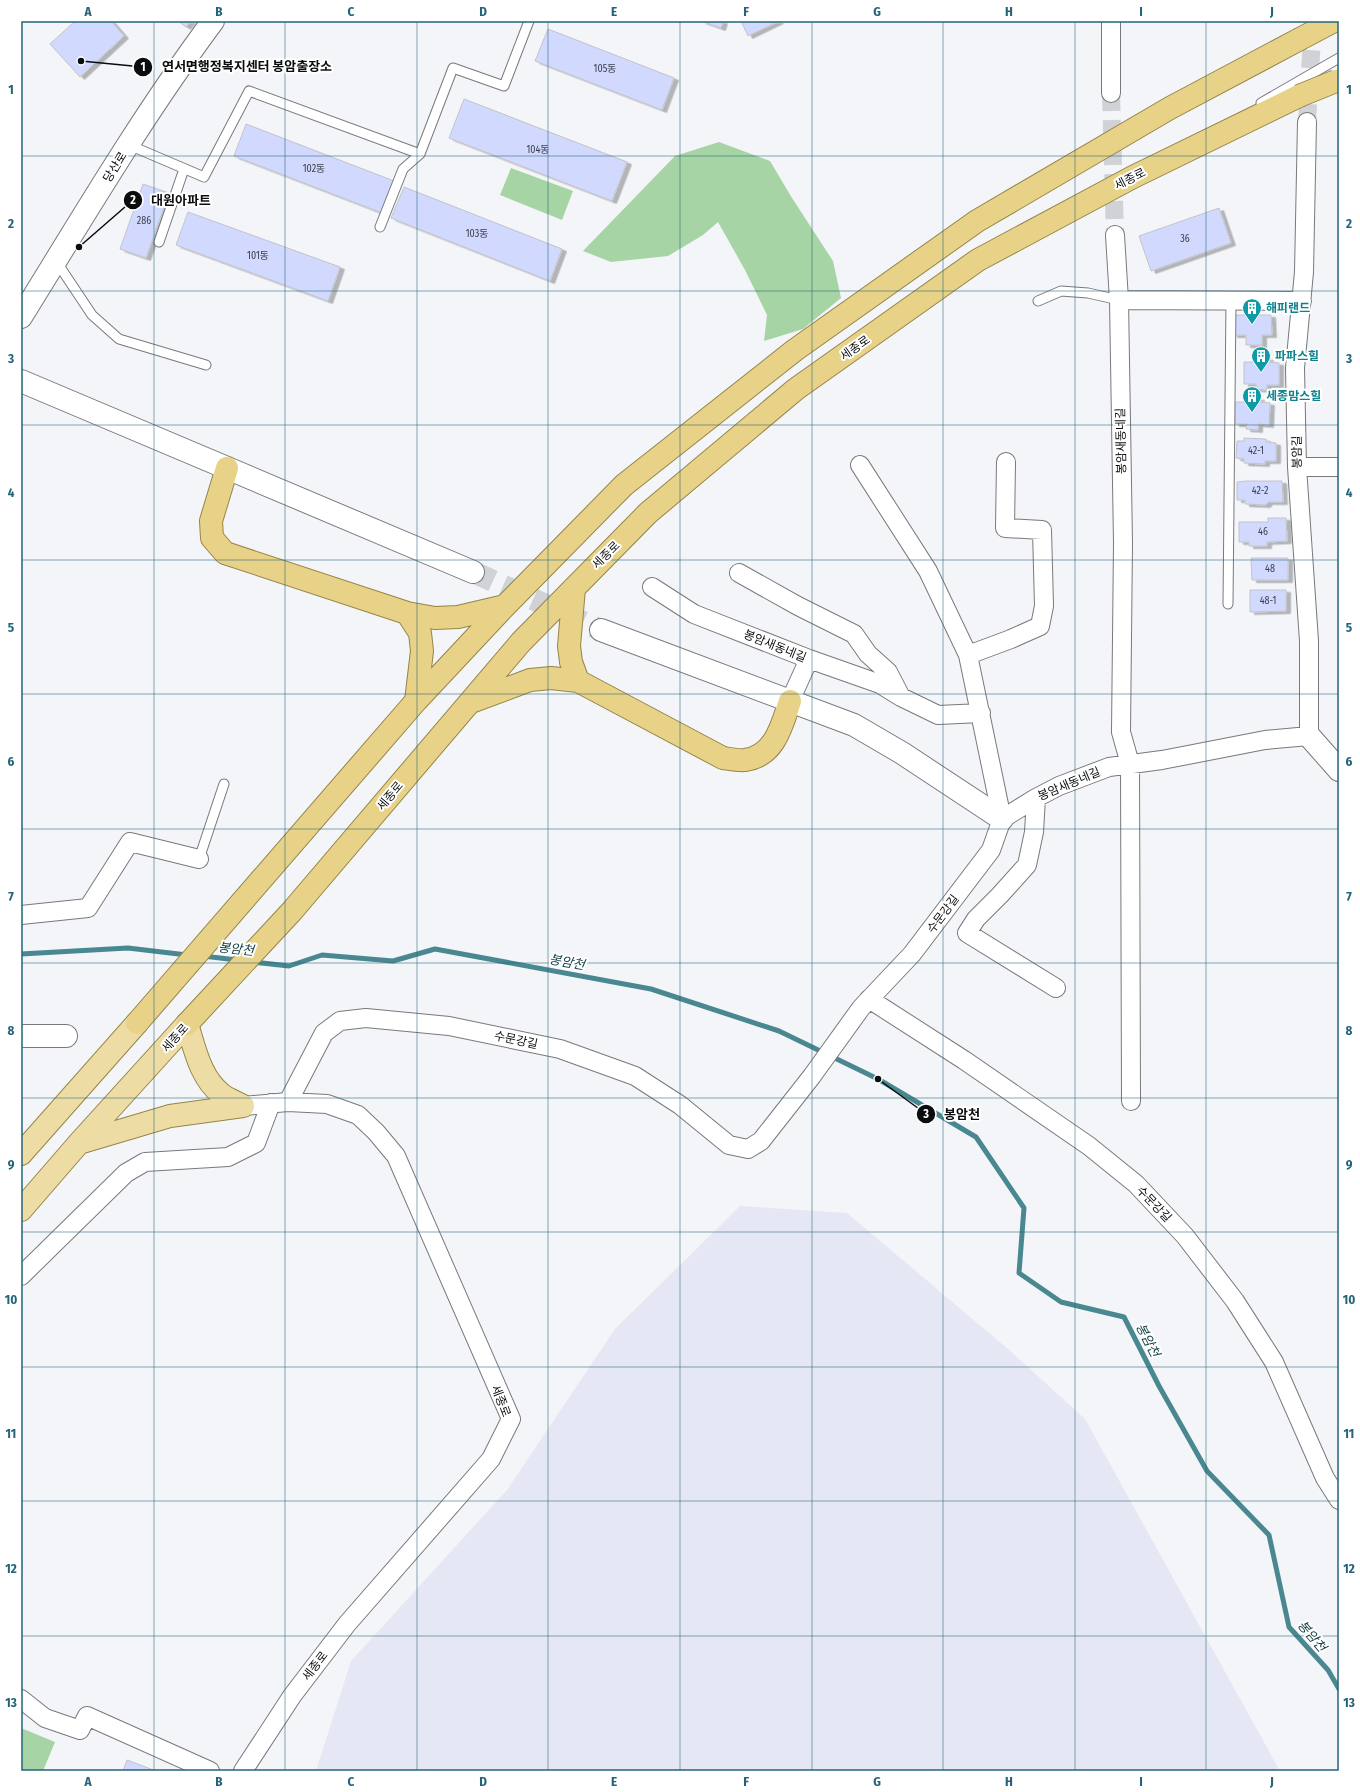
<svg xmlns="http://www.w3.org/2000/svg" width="1360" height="1792" font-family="'Fira Sans Condensed','Noto Sans KR',sans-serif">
<defs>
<filter id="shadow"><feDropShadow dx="4.5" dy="2.5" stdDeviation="0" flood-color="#0004"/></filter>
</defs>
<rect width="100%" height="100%" fill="#f3f5f9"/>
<path fill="#e5e8f4" d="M740 1206 847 1213 1008 1349 1085 1419 1280 1771H316L351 1661 507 1490 615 1329Z"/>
<path fill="#a6d4a4" d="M719 142 770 161 792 198 833 261 841 298 803 329 764 341 767 315 745 270 718 222 703 235 668 256 611 262 583 251 675 156Z
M511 168 573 191 562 220 500 195Z
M21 1728 55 1742 43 1771H21Z"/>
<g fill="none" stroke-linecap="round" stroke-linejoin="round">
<path stroke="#498890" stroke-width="5" d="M21 954 128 948 187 955
M203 956 237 960
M253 962 289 966 322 955 393 961 435 949 651 989 779 1031 878 1079 976 1137 1024 1208 1019 1273 1061 1302 1124 1317 1159 1386 1207 1471 1269 1535 1289 1627 1328 1670 1339 1689"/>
</g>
<path fill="#d1d9ff" stroke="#c3c4c8" filter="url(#shadow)" d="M75 21H111L124 36 80 77 50 44Z
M178 21H191L186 27Z
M701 21H723L721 28Z
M741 21H779L748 36Z
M548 29 674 78 662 110 535 61Z
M464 99 627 162 612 201 449 138Z
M246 124 394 181 382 213 234 156Z
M143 184 169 193 146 258 120 249Z
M404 187 562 249 550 281 391 218Z
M1219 208 1231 243 1151 271 1139 236Z
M188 212 340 267 328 301 176 245Z
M1233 315H1271L1272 335H1262V345H1246V335H1233Z
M1257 358H1269V362L1279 363V385H1267V390L1256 389V384H1244V362H1257Z
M1248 398H1260L1259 402 1270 403 1269 425 1258 424V430L1246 429 1247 424H1235V402H1248Z
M1244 438 1266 439V442L1276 443V461H1265V464L1244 463V459L1236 458 1237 441H1244Z
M1246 481H1282L1283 502H1268L1266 505 1245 504V500H1237V482Z
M1268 518H1286L1287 541 1267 542V546H1249V542H1239V522H1268Z
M1251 558H1288V580H1252Z
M1250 590H1286V611L1250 612Z
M127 1760 156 1771H123Z"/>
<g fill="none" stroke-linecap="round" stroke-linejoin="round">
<path stroke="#d0d2d6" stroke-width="18" stroke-dasharray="18 9" stroke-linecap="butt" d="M1111 93 1115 235
M1307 122 1313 22"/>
<path stroke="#d0d2d6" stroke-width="22" stroke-dasharray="22 11" stroke-linecap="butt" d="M473 572 601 630"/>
<g stroke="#79797d" stroke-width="11">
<path id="service" d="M1261 103 1339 58
M129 145 204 177 249 91 420 154 453 68 504 86 529 21
M380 227 403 169 420 154
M159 242 184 169
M56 261 92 315 119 339 206 365
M1038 301 1061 291 1088 293 1119 300
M1228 604 1231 301
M199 859 224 784"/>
</g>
<g stroke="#79797d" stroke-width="20">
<path id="minor" d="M1111 93V21
M1115 235 1119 300
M860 465 928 571 968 655 1002 819 1036 798 1059 786 1109 767 1162 760 1265 740 1309 736V641L1297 467 1295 368 1304 272 1307 122
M1297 467H1339
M739 573 798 606 854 634 868 654 888 672 901 697
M652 587 694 614 809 659 880 684 901 697 938 715 981 713
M968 655 1011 639 1040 626 1044 606 1042 530 1005 528 1006 462
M790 701 809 659
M1036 798 1034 832 1027 865 1000 895 976 919 967 933 1056 988
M21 915 88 908 130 842 199 859
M869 999 964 1060 1089 1146 1136 1184 1185 1236 1235 1301 1274 1362 1325 1478 1339 1500
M1131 1101 1130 764 1121 732 1123 543 1119 300 1302 301
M288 1102 324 1033 340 1021 366 1018 449 1026 560 1049 635 1076 680 1105 729 1145 748 1149 761 1141 812 1076 861 1008 912 954 991 850 1002 819
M21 1276 126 1173 145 1162 228 1157 256 1143 271 1103
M21 1699 45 1718 80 1730 87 1716 210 1771
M243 1771 292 1696 347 1624 491 1459 511 1419 396 1156 376 1132 358 1115 327 1104 288 1102 243 1106"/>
</g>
<g stroke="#79797d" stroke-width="24">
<path id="tertiary" d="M21 381 473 572
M601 630 854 725 902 753 1002 819
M1309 736 1339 770
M21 1036H66"/>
</g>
<g stroke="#79797d" stroke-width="24">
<path id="secondary" d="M21 317C83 217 143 115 213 21"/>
</g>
<g stroke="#968549" stroke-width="24">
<path id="primary" d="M79 1143 170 1116 243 1106C236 1102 227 1099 221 1094 200 1077 195 1049 187 1024
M21 1154 137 1023
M21 1210 79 1143 187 1024"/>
</g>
<g stroke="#968549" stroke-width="24">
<path id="trunk" d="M227 468 211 521 212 538 225 553 407 613
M578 681 723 758C730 759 739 761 745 760 775 756 782 725 790 701
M416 701 422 651 420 633 407 613 435 618 458 617 505 606
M471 702 530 680 551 678 578 681 571 662 569 646 574 588
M137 1023 416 701 505 606 624 485 795 350 977 221 1170 108 1298 40
M187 1024 292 911 521 642 648 513 796 389 978 260 1133 177 1299 96"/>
</g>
<use href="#service" stroke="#fff" stroke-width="9"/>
<use href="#minor" stroke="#fff" stroke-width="18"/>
<use href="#tertiary" stroke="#fff" stroke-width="22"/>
<use href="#secondary" stroke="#fff" stroke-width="22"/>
<use href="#primary" stroke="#eddda5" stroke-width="22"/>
<use href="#trunk" stroke="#e7d287" stroke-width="22"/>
<g stroke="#968549" stroke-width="24" stroke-linecap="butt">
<path id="trunk-bridge" d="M1298 40 1334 21
M1299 96 1336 81"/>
</g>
<use href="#trunk-bridge" stroke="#e7d287" stroke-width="22"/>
</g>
<path fill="none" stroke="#246479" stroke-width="1" stroke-opacity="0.55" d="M154 21V1771M285 21V1771M417 21V1771M548 21V1771M680 21V1771M812 21V1771M943 21V1771M1075 21V1771M1206 21V1771M21 156H1339M21 291H1339M21 425H1339M21 560H1339M21 694H1339M21 829H1339M21 963H1339M21 1098H1339M21 1232H1339M21 1367H1339M21 1501H1339M21 1636H1339"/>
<defs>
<g id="building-pin" transform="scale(1)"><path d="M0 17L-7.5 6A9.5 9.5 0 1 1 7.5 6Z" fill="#0f9aa8" stroke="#fff"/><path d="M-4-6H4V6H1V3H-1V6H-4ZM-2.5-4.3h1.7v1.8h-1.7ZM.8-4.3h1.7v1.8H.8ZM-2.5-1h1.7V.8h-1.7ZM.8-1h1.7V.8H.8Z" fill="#fff"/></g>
</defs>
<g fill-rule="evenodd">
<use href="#building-pin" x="1252" y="308"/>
<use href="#building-pin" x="1261" y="356"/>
<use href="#building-pin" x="1252" y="396"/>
</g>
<g text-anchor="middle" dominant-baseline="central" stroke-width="4" stroke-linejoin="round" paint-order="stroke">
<g font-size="10" fill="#3c3f4a">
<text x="605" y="69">105동</text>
<text x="538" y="150">104동</text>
<text x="314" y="169">102동</text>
<text x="144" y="221">286</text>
<text x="477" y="234">103동</text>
<text x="1185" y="239">36</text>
<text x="258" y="256">101동</text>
<text x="1256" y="451">42-1</text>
<text x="1260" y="491">42-2</text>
<text x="1263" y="532">46</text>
<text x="1270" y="569">48</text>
<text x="1268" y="601">48-1</text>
</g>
<g font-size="12" fill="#0b0c0d" stroke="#fff">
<text transform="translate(115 167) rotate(-58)">당산로</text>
<text transform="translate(1130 179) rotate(-27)">세종로</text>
<text transform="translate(855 348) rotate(-35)">세종로</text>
<text transform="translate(1121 441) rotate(-91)">봉암새동네길</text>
<text transform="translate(1297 452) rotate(-91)">봉암길</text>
<text transform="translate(606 555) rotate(-45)">세종로</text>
<text transform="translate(775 646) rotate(22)">봉암새동네길</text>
<text transform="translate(1069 784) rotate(-23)">봉암새동네길</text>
<text transform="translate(390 796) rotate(-50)">세종로</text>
<text transform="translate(943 914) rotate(-53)">수문강길</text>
<text transform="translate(175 1038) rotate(-48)">세종로</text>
<text transform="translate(516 1040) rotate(12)">수문강길</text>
<text transform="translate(1154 1204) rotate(46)">수문강길</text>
<text transform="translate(501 1401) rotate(69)">세종로</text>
<text transform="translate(315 1666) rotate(-52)">세종로</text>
</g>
<g font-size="12" font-weight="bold" fill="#0d838f" stroke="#fff" text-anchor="start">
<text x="1266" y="308">해피랜드</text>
<text x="1275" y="356">파파스힐</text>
<text x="1266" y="396">세종맘스힐</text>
</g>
<g font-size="13" font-style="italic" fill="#133e43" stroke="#fff">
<text transform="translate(236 949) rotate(6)">봉암천</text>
<text transform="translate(567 962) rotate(10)">봉암천</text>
<text transform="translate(1148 1340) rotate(63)">봉암천</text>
<text transform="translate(1312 1636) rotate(50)">봉암천</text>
</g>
</g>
<path fill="none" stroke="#0b0c0d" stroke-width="1.5" d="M81 61L143 67M79 247L133 200M878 1079L926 1114"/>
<g fill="#0b0c0d" stroke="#fff" stroke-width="1.5">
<circle cx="81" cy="61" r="4"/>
<circle cx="79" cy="247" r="4"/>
<circle cx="878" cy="1079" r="4"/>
<circle cx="143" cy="67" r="10"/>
<circle cx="133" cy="200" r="10"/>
<circle cx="926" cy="1114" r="10"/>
</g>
<g font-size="12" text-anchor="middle" font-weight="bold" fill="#fff">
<text x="143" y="71">1</text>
<text x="133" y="204">2</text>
<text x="926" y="1118">3</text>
</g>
<g font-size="13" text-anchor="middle" font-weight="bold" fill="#0b0c0d" stroke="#fff" stroke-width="4" stroke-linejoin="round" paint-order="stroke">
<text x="247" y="71">연서면행정복지센터 봉암출장소</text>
<text x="181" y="205">대원아파트</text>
<text x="962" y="1119">봉암천</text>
</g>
<rect width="1360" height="1792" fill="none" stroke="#ffffff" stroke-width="44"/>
<rect x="22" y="22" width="1316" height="1748" fill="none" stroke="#246479" stroke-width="1.5"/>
<g font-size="13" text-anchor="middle" font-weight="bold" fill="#246479">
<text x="88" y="16">A</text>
<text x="219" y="16">B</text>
<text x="351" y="16">C</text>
<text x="483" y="16">D</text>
<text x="614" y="16">E</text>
<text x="746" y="16">F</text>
<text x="877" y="16">G</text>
<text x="1009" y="16">H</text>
<text x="1141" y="16">I</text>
<text x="1272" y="16">J</text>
<text x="11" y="94">1</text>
<text x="1349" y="94">1</text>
<text x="11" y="228">2</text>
<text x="1349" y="228">2</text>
<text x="11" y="363">3</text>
<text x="1349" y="363">3</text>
<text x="11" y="497">4</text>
<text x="1349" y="497">4</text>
<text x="11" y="632">5</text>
<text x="1349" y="632">5</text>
<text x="11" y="766">6</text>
<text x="1349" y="766">6</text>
<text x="11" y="901">7</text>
<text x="1349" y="901">7</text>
<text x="11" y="1035">8</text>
<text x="1349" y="1035">8</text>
<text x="11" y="1169">9</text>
<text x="1349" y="1169">9</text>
<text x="11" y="1304">10</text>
<text x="1349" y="1304">10</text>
<text x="11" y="1438">11</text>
<text x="1349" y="1438">11</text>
<text x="11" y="1573">12</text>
<text x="1349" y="1573">12</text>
<text x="11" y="1707">13</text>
<text x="1349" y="1707">13</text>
<text x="88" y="1786">A</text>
<text x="219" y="1786">B</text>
<text x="351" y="1786">C</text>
<text x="483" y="1786">D</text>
<text x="614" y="1786">E</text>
<text x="746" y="1786">F</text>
<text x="877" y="1786">G</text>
<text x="1009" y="1786">H</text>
<text x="1141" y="1786">I</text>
<text x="1272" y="1786">J</text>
</g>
</svg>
